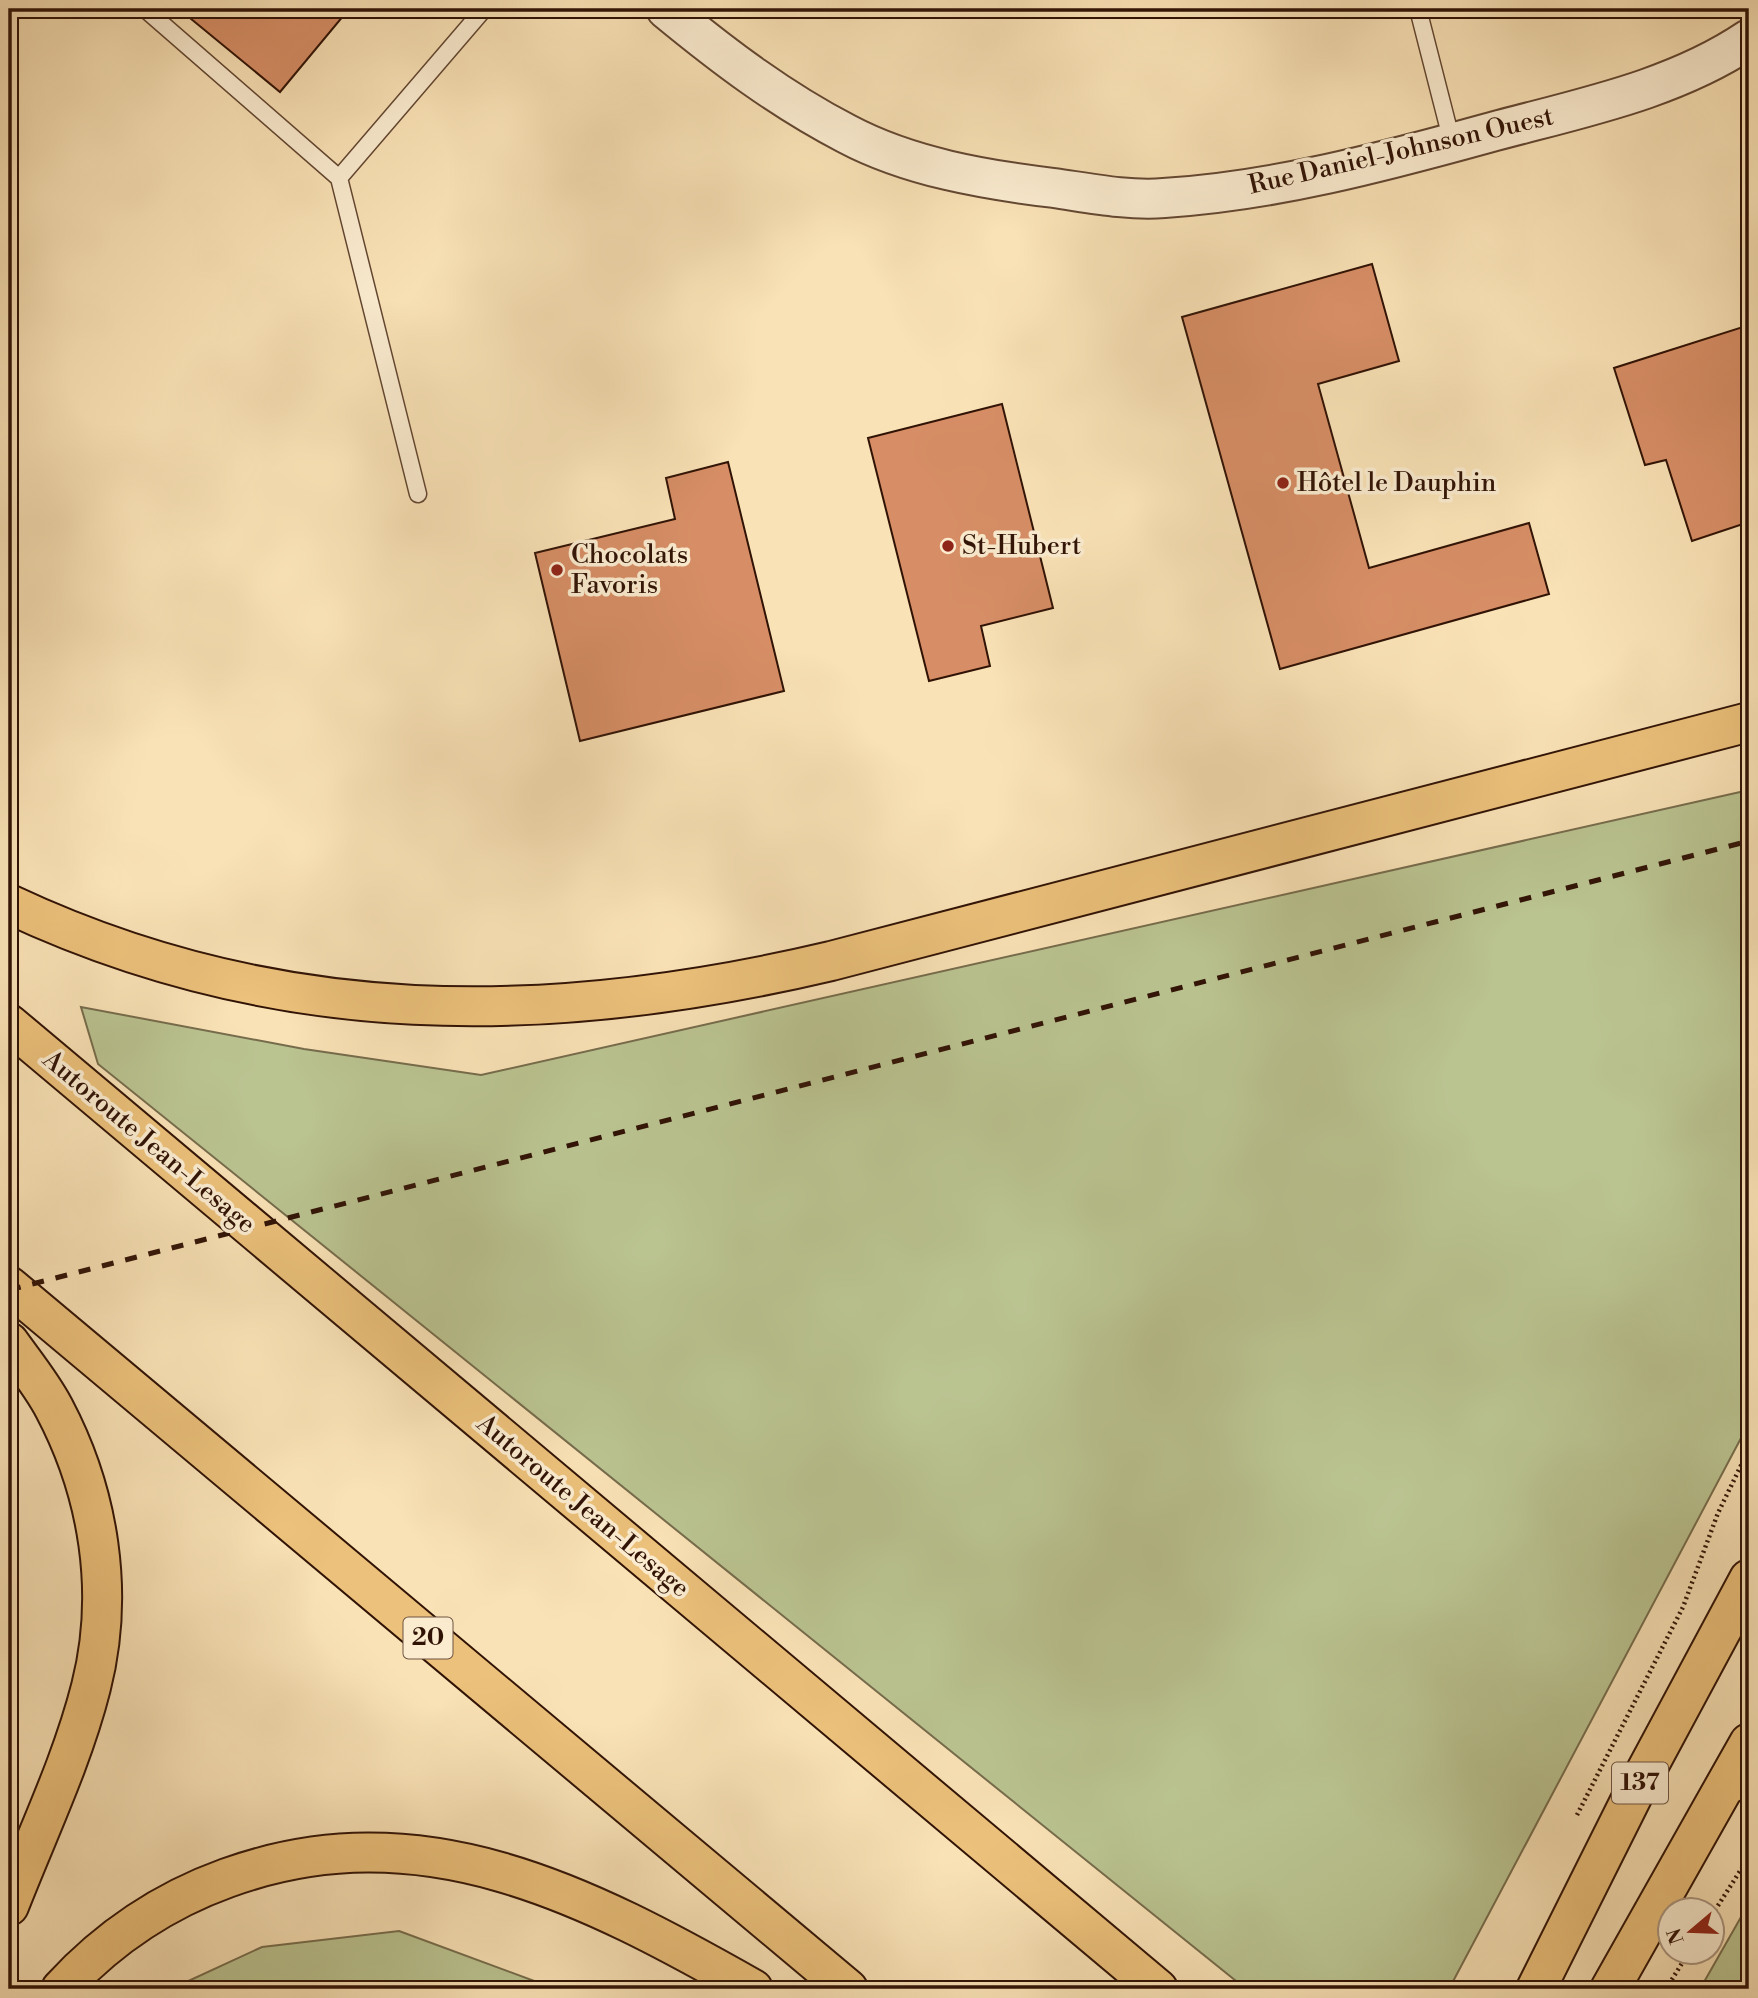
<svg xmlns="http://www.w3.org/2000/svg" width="1758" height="1998" font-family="'Libre Bodoni',serif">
<rect width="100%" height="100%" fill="#f9e2b6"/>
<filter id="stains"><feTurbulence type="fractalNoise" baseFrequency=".00286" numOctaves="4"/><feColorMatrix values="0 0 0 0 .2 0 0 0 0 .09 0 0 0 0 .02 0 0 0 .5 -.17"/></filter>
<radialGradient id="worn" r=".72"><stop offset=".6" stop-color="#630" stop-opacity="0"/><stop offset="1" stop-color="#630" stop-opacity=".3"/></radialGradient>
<path fill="#bac491" stroke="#766c4c" stroke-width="2" d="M1749 790V1423L1449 1989H1246L98 1064 81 1007 304 1049 481 1075Z
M1749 1903V1989H1700Z
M399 1931 556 1989H171L262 1947Z"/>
<path fill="#d78e66" stroke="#311306" stroke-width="2" d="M179 9H349L280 92Z
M1372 264 1399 361 1318 384 1369 568 1529 523 1549 594 1280 669 1182 317Z
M1749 325V522L1692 541 1666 460 1645 465 1614 368Z
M1002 404 1053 608 981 626 990 666 929 681 868 438Z
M728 462 784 691 580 741 535 553 675 519 666 478Z"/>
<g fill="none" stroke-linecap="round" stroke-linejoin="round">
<g stroke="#634732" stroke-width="19">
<path id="service" d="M145 9 339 178 418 494
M1418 9 1452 142
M9 14 13 9
M339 178 484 9"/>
</g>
<g stroke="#634732" stroke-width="42">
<path id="tertiary" d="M666 9C723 56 781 100 847 134 909 167 986 180 1054 188 1089 193 1129 201 1164 198 1274 191 1383 162 1488 133 1576 109 1672 91 1749 39"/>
</g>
<g stroke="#311306" stroke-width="42">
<path id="primary" d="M1536 1989 1633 1795 1749 1579
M1610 1989 1749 1743"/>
</g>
<g stroke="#311306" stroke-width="42">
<path id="motorway" d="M9 904C277 1030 547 1028 831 961L1749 722
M9 1024 1158 1989
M9 1286 848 1989
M9 1342C24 1363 42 1385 54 1408 99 1493 115 1593 91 1687 72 1762 37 1834 9 1906
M1726 1785 1749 1775
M61 1989C107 1939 163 1901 227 1878 421 1808 587 1895 753 1989"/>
</g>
<path stroke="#311306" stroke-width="4.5" stroke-dasharray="2 3.5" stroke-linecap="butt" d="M1577 1815 1683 1607 1718 1513 1749 1449
M1712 1915 1749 1857
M1666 1989 1689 1952"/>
<use href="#service" stroke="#fbecd0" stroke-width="16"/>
<use href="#tertiary" stroke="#fbecd0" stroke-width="38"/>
<use href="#primary" stroke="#ecc17b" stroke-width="38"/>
<use href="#motorway" stroke="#ecc17b" stroke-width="38"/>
<path stroke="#311306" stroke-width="5" stroke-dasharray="12 12" stroke-linecap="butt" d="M9 1290 1749 841"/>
</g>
<g fill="#8f2418" stroke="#fbecd0" stroke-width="2.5">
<circle cx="1283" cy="483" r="7"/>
<circle cx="948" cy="546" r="7"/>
<circle cx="557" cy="570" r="7"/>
</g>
<g text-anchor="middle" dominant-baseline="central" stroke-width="7" stroke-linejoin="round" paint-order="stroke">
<g fill="#fbecd0" stroke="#6e5443" stroke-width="2">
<rect x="403.5" y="1617.5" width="49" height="41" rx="5"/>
<rect x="1612" y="1762.5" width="56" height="41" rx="5"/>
</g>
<g font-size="24" font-weight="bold" fill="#311306">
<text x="428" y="1638">20</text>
<text x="1640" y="1783">137</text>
</g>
<g font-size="26" fill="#311306" stroke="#fbecd0">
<text transform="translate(1401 151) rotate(-13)">Rue Daniel-Johnson Ouest</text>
<text transform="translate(149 1142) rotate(40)">Autoroute Jean-Lesage</text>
<text transform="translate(583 1506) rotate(40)">Autoroute Jean-Lesage</text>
</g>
<g font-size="26" fill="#311306" stroke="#fbecd0" text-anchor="start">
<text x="1297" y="483">Hôtel le Dauphin</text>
<text x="962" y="546">St-Hubert</text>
<text x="571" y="555">Chocolats<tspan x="571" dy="30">Favoris</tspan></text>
</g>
</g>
<rect width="1758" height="1998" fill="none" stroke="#f9e2b6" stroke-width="35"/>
<rect x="10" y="10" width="1737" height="1977" fill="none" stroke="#311306" stroke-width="3.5"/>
<rect x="18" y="18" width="1723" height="1963" fill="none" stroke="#311306" stroke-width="2"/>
<g transform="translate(1691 1931) rotate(251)"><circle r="33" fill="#fbecd0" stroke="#aa957f" stroke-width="2"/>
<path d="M0-5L12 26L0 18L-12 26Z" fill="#8f2418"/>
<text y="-10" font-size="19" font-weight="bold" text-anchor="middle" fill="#311306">N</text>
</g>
<rect width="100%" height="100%" filter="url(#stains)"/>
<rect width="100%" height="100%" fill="url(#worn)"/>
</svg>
